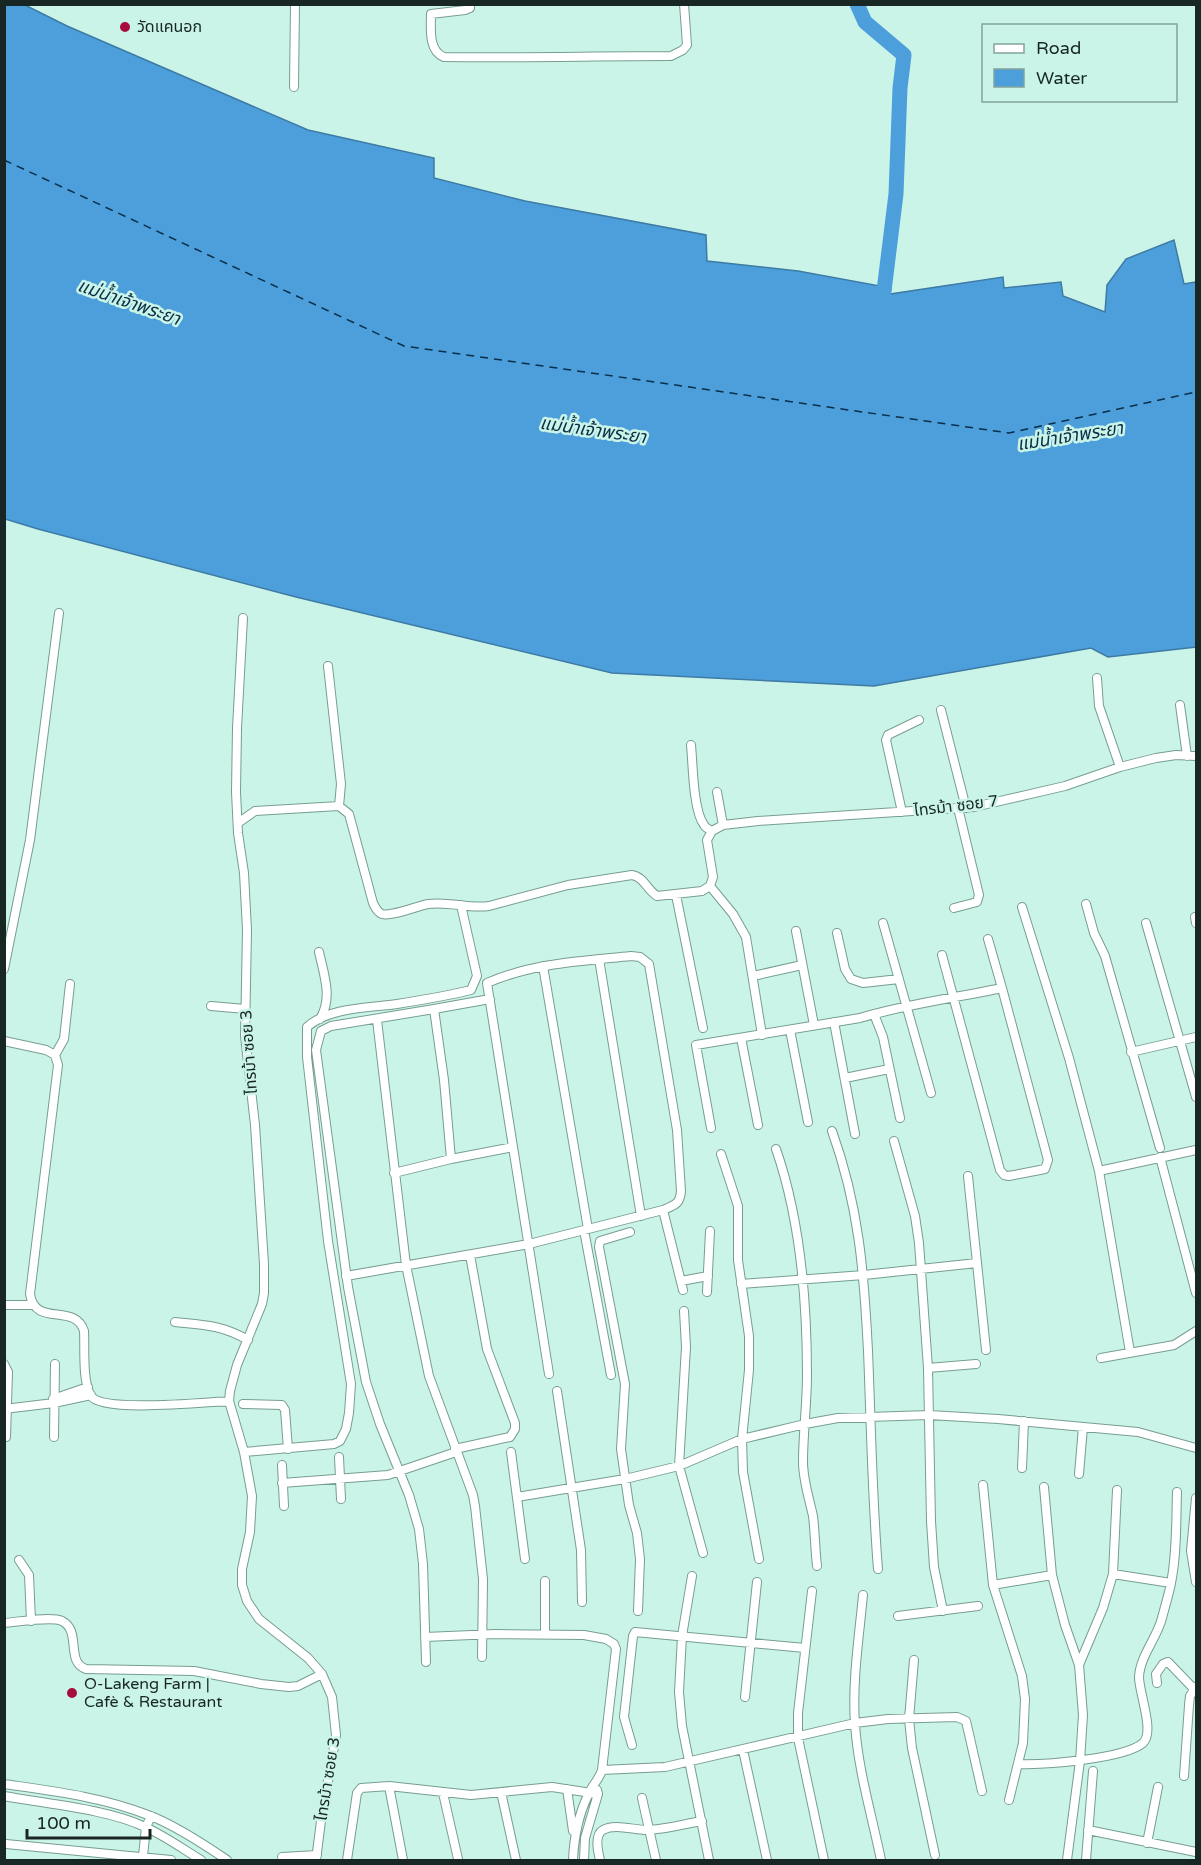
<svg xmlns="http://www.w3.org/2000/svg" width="1201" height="1865" font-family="'Varela Round','Noto Sans Thai',sans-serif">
<rect width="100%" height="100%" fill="#cbf4e9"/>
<path fill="#4d9fdc" stroke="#3d7ba4" stroke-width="1.5" d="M5 4 25 5 67 26 308 130 434 158V178L525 201 706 235 707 261 798 271 891 288 890 294 1003 277 1004 288 1061 282 1063 296 1105 312 1107 285 1126 259 1174 240 1184 284 1196 282V647L1108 657 1091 648 874 686 612 673 296 597 38 529 5 519Z"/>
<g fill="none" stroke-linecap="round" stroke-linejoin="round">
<path stroke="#4d9fdc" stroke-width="15" d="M857 4 865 22 904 55 900 88 896 194 882 307"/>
<path stroke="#0b2f48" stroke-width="1.5" stroke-dasharray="8 6" stroke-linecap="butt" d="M4 160 404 346 1009 433 1196 392"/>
<g stroke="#779d93" stroke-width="10">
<path id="minor" d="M470 4V8L465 10 431 14C431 28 428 51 444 57 520 58 595 56 671 56L683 50 687 45 684 4
M294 87 295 4
M243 618 237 728 236 792 238 833 244 873 247 930 245 1036 255 1125 264 1264V1293L262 1304 237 1365 230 1391 229 1401 244 1452 252 1496 250 1532 242 1569V1585L247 1601 259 1619 308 1658 322 1674 332 1697 336 1735 321 1821 316 1860
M328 666 341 784 339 806
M1097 678 1099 706 1120 767
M1180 705 1187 756
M941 710 966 808
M691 745C693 765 693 810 704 825 705 827 710 830 712 831
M717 792 723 825
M902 812 886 740 888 735 919 720
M238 823 255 811 339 806 349 814 373 903C375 907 377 912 382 914 391 917 417 906 428 904 449 901 469 909 489 906L568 885 632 875C644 877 647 890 657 896L702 891 710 886 713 877 707 840 712 831
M712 831 723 825 758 821 974 807 1065 786 1120 767 1156 758 1176 755 1196 756
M710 886 733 914 746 937 762 1035
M676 895 703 1028
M1086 904 1094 933 1105 956 1160 1148
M1022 907 1069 1058 1099 1171 1130 1352
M954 908 977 902 979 895 958 808
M1195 917 1196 923
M883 923 931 1093
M1146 923 1196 1097
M796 931 814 1025
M837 933 845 969 851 979 863 983 899 979
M988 939 1002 988
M319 952C324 975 333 998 320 1019
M599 959 641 1216
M543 966 588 1229
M4 969 30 840 59 613
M753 976 802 965
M211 1006 245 1009
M434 1009 490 999
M874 1014 883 1037 900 1118
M377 1020 406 1265 429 1376 473 1495 475 1506 483 1579 482 1657
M834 1022 855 1134
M790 1030 808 1122
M741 1038 758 1125
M4 1041 46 1050 55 1055 58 1065 30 1294C35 1328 75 1302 84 1331 85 1348 82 1381 91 1396 102 1413 206 1402 229 1401
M1131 1052 1196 1037
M55 1055 64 1039 70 984
M845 1078 889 1069
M711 1128 696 1045 860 1018C906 1004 955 998 1002 988L1048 1160 1045 1169 1009 1176 1004 1175 1000 1170 942 955
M832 1131C859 1206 864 1272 868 1351 871 1423 872 1496 878 1569
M894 1141 915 1216 919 1243 928 1368 931 1521 934 1567 943 1611
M776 1149C800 1218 807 1302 807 1375 807 1404 803 1433 803 1462 803 1480 809 1498 813 1516 815 1532 815 1549 817 1566
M721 1154 738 1206V1260L749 1336V1370L742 1439 743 1472 759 1559
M1160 1157 1196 1293
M451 1159 513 1147
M1099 1171 1196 1150
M394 1173 451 1159 444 1080 434 1009 331 1026 321 1031 316 1050 348 1287 366 1382 380 1424 409 1495 419 1529 423 1564 426 1662
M968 1176 986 1350
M584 1230 611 1375
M630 1232 600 1241 599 1247 625 1384 621 1449 629 1505 637 1533 640 1559 638 1611
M346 1276 529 1244 663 1210 683 1290
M681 1281 708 1276
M741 1284 864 1275 977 1263
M707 1292 710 1231
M4 1305H32
M684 1311 686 1347 679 1466 703 1553
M175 1322C205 1325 222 1325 248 1340
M1101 1358 1174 1345 1196 1331
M4 1364 8 1372 6 1437
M928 1368 976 1364
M549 1374 487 983C533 963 582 961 631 956L640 957 649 964 677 1130 681 1191C680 1204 675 1205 663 1210
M557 1391 581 1550 582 1602
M53 1399 88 1387
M243 1404 282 1405 285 1410 288 1449
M4 1409 54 1403 91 1395
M54 1437 55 1364
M455 1449 510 1437 515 1429V1423L487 1349 470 1255
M244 1452 334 1444 340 1441 346 1429 349 1413 351 1384 328 1241 307 1057V1027C329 1007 369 1008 397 1004 422 1000 447 996 471 990L477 976 461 905
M511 1452 525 1559
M339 1457 341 1499
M282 1465 284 1506
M1022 1468 1024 1421
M1079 1474 1083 1427
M282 1483 388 1475 456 1452
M983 1485 993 1585 1022 1676 1025 1699 1023 1743 1009 1800
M1044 1487 1052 1575 1065 1625 1079 1665 1083 1715 1080 1761 1067 1860
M517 1497 625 1479 679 1466 742 1439 805 1424 838 1418 929 1415 998 1419 1138 1432 1196 1448
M1196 1498 1191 1551 1196 1582
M19 1560 29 1575 31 1621
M1113 1574 1171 1583
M692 1576 682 1636 679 1692 682 1726 709 1860
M993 1585 1052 1575
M812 1591 798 1713V1738L824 1860
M863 1595C859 1638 852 1682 855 1724 858 1770 872 1816 881 1860
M898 1616 978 1606
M4 1623C18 1622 51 1616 62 1621 82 1631 65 1662 86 1669L194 1671 261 1684 289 1687 298 1686 322 1674
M545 1634V1581
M425 1637 495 1634 584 1635 606 1639 614 1644 616 1649 602 1770C599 1780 592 1785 588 1795 578 1816 574 1837 573 1860
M914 1660 909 1719 912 1748 935 1855
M1079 1665 1103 1608 1113 1574 1117 1490
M1157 1683 1156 1674 1163 1664 1168 1662 1194 1689
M745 1697 757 1582
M632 1745 624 1717 633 1636 635 1632 805 1648
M743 1750 767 1860
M1018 1764C1044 1765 1124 1759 1143 1743 1155 1732 1139 1693 1139 1677 1140 1656 1157 1638 1162 1618 1165 1606 1169 1594 1171 1583 1177 1553 1176 1522 1177 1492
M602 1770 665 1767 855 1723 888 1719 957 1717 966 1721 982 1791
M1184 1776 1189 1705 1190 1696 1196 1687
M4 1784C52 1791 103 1797 148 1815 173 1824 205 1845 227 1860
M389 1786 403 1860
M567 1789 573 1831
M501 1792 516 1860
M443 1793 458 1859
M4 1796C47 1804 107 1809 145 1827 165 1836 183 1849 201 1860
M642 1798 656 1860
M1088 1830 1196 1852
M1147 1843 1158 1787
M6 1844 171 1860
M143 1856 146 1827 151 1816
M282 1857 317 1855
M347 1860 357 1793 361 1788 389 1786 471 1795 552 1787 598 1794
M584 1860 585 1838 598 1794 597 1790
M600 1860C598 1852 594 1835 603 1830 614 1823 634 1830 646 1830 664 1830 684 1824 702 1821
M1086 1860 1093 1771"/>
</g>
<use href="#minor" stroke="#fff" stroke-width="8"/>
</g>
<g fill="#a60d3c" stroke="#cbf4e9" stroke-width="2">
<circle cx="125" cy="27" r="6"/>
<circle cx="72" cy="1693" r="6"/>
</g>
<g text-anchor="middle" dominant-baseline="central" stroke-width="5" stroke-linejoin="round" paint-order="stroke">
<g font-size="16" fill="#182723" stroke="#cbf4e9" text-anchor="start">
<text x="137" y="27">วัดแคนอก</text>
<text x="84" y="1684">O-Lakeng Farm |<tspan x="84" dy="18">Cafè &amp; Restaurant</tspan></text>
</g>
<g font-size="16" fill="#182723" stroke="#cbf4e9">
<text transform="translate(956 806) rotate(-7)">ไทรม้า ซอย 7</text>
<text transform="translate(249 1052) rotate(-94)">ไทรม้า ซอย 3</text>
<text transform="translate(328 1779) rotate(-81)">ไทรม้า ซอย 3</text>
</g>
<g font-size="18" font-style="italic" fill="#0b2f48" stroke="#cbf4e9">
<text transform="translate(129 302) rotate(19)">แม่น้ำเจ้าพระยา</text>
<text transform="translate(593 430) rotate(8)">แม่น้ำเจ้าพระยา</text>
<text transform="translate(1070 436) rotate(-9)">แม่น้ำเจ้าพระยา</text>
</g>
</g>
<rect width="1201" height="1865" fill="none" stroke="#182723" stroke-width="12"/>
<rect x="982" y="24" width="195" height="78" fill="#cbf4e9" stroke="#83a29a" stroke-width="1.5"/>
<rect x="994" y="44" width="30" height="9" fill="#ffffff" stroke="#83a29a" stroke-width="1.5"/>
<text x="1036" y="54" font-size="18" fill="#182723">Road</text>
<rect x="994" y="69" width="30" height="18" fill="#4d9fdc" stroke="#83a29a" stroke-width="1.5"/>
<text x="1036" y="84" font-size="18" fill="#182723">Water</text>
<path d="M27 1829v9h123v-9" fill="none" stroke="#182723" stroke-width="3"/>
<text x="36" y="1829" font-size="18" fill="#182723" stroke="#cbf4e9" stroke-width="4.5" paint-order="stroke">100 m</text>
</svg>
